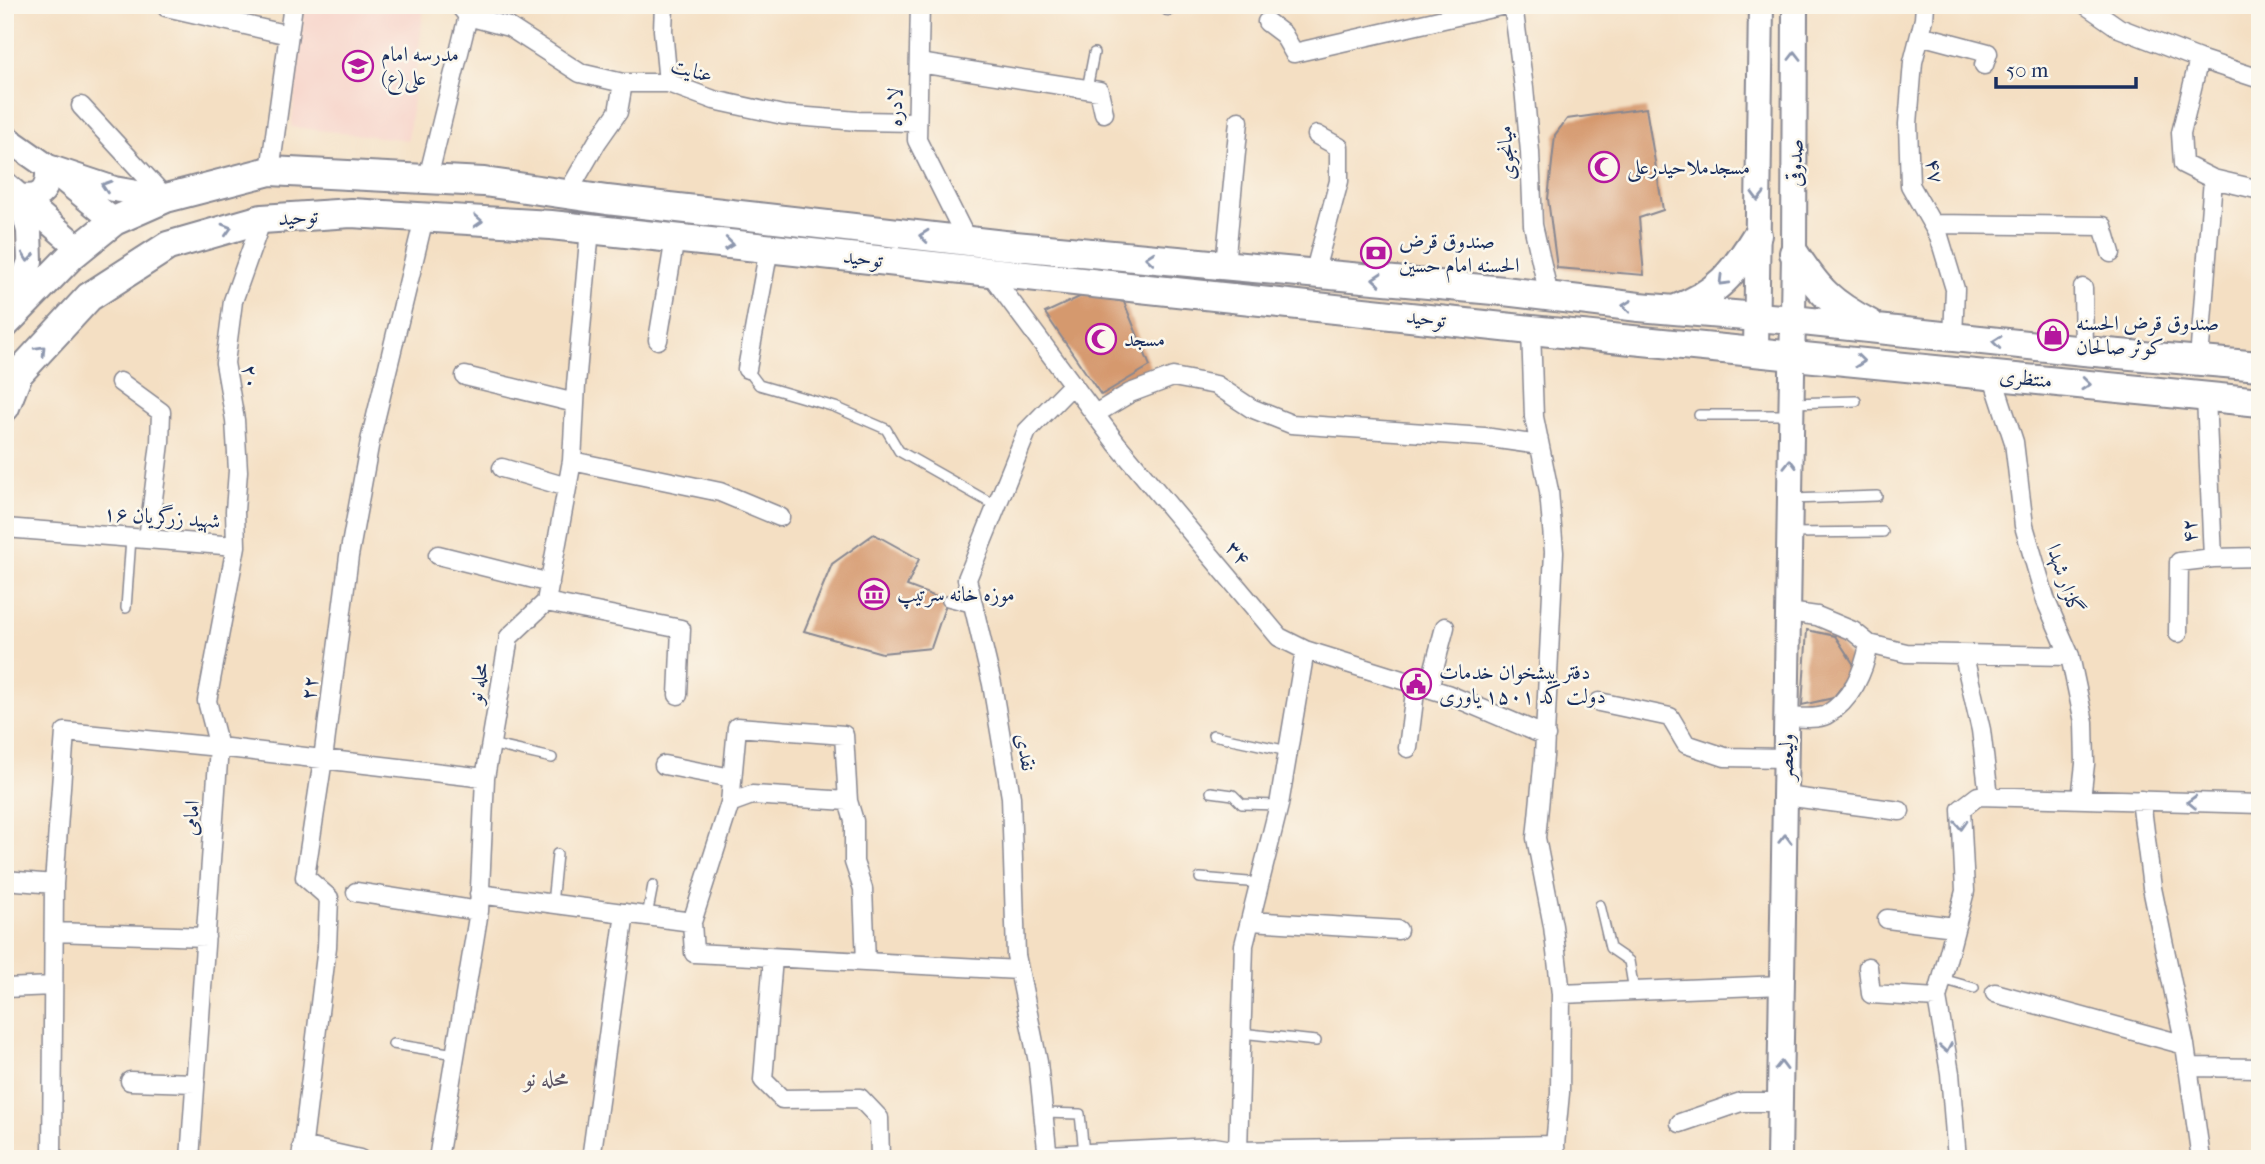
<svg xmlns="http://www.w3.org/2000/svg" width="2265" height="1164" font-family="'IM FELL French Canon',Amiri,serif">
<rect width="100%" height="100%" fill="#fbf7ec"/>
<filter id="ink" filterUnits="userSpaceOnUse"><feTurbulence type="fractalNoise" baseFrequency=".0143" numOctaves="2"/><feDisplacementMap in="SourceGraphic" scale="14" xChannelSelector="R" yChannelSelector="G"/><feConvolveMatrix kernelMatrix="1 2 1 2 8 2 1 2 1" color-interpolation-filters="sRGB"/></filter>
<filter id="wash" filterUnits="userSpaceOnUse"><feTurbulence type="fractalNoise" baseFrequency=".00686" numOctaves="4" result="noise"/><feDisplacementMap in="SourceGraphic" scale="28" xChannelSelector="R" yChannelSelector="G"/><feGaussianBlur stdDeviation="1.57" result="paint"/><feColorMatrix in="noise" values="0 0 0 0 0 0 0 0 0 0 0 0 0 0 0 0 0 1.4 0 .05"/><feComposite in="paint" operator="in"/></filter>
<g filter="url(#wash)">
<rect width="100%" height="100%" fill="#f4dfc3"/>
<path fill="#f7d1c7" d="M305 5H424L408 140 291 127Z"/>
<g id="blocks">
<path fill="#d5996e" d="M1646 108 1663 210 1639 218 1644 275 1557 268 1548 199 1555 135 1567 119Z
M1086 294 1124 302 1150 366 1101 395 1045 313Z
M874 534 919 559 907 586 947 601 931 648 882 653 804 631 832 564Z
M1807 630 1835 636 1856 668 1833 698 1802 705Z"/>
</g>
</g>
<g filter="url(#ink)">
<use href="#blocks" fill-opacity="0" stroke="#888790" stroke-width="2"/>
<g fill="none" stroke-linecap="round" stroke-linejoin="round">
<g stroke="#888790" stroke-width="12">
<path id="lane" d="M1087 89 1094 53
M747 369 759 385 835 407 886 429 899 451 996 506
M1793 403 1856 401
M1699 415H1789
M1792 499 1877 496
M1791 533 1883 532
M947 601 974 608
M126 608 131 538
M1213 735 1288 751
M490 744 552 758
M1211 792 1233 795 1242 804 1279 805
M1200 878 1260 883
M552 904 557 854
M1600 905 1610 948 1629 961 1634 991
M647 916 653 885
M1942 979 1974 988
M1241 1033 1316 1041
M393 1044 455 1054
M1043 1113 1080 1114 1084 1153"/>
</g>
<g stroke="#888790" stroke-width="21">
<path id="street" d="M664 5 663 30 668 83
M920 5 917 140 967 240
M1513 5 1524 88 1530 152 1533 225 1549 296
M1925 5 1924 19 1913 62 1908 124 1910 185 1939 236 1955 289 1953 337
M2086 5 2119 28 2199 59 2260 79
M1168 6V5
M166 7 289 35
M468 16 509 27 580 73 623 83H668L714 100 783 115 858 121 917 122
M1267 22 1283 34 1294 53 1505 5
M1920 35 1988 53 1984 65
M2199 59 2181 133 2183 164 2213 179 2260 190
M919 63 1099 91 1104 113
M81 106 166 198
M270 171 293 5
M428 178 468 16 459 5
M567 194 597 142 618 112 623 83
M1932 224 2103 226 2111 253
M1225 265 1239 121
M989 272 1117 444 1279 637 1305 650 1447 694 1546 736
M1314 274 1339 181V147L1317 135
M2083 288 2084 351
M1531 330 1534 417 1549 491 1554 552 1544 756 1536 838 1553 926 1561 994 1560 1093 1555 1145 1556 1159
M658 340 675 238
M2199 360 2213 179
M747 369 769 248
M1992 375 2014 442 2024 526 2046 601 2070 656 2084 722 2085 764 2081 799
M465 376 575 403
M120 382 161 412 160 443 148 539
M1095 414 1130 393 1173 377 1216 385 1251 408 1291 424 1484 437 1539 445
M572 461 720 492 780 517
M502 468 567 487
M5 528 236 546 207 701 219 747 65 732 54 884 5 880
M236 546 235 511 238 471 235 420 225 363 233 301 262 219
M438 555 550 583
M2213 558 2260 557
M546 602 681 629 678 695
M1788 612 1817 616 1853 631 1869 644 1906 653 2070 656
M2178 633 2179 562 2213 558 2206 397
M1305 650 1279 805 1244 945 1238 1151 1555 1145
M1964 656 1981 730 1989 796
M1429 688 1445 627
M1599 702 1670 717 1686 744 1725 757 1786 758
M1786 717C1797 717 1816 720 1826 715 1851 701 1864 672 1869 644
M1408 748 1416 684
M664 765 732 778
M1785 796 1900 811
M2141 800 2152 888 2185 1045 2201 1159
M730 803 737 727 844 735 848 801
M356 892 479 911
M479 894 692 922 694 953 1019 970
M1887 919 1955 927
M1250 921 1398 930
M692 922 730 803 752 795 848 801 854 821V862L863 889 866 962
M54 932 206 937
M773 958 763 1080 782 1099 860 1098 879 1118 880 1159
M1868 967 1871 994 1937 998
M5 988 53 986
M1995 993 2185 1045
M1561 994 1782 985
M2188 1067 2260 1068
M130 1081 195 1083
M1680 1123 1741 1102H1780
M302 1146 360 1159
M1047 1155 1214 1147 1238 1151
M52 1159 54 884
M190 1159 219 747 485 778
M301 1159 327 947 329 898 305 877 323 759 349 556 370 441 424 218
M438 1159 479 911 485 778 509 637 546 602 572 461 576 385 590 229
M591 1159 625 913
M1048 1159 1038 1062 1016 955 1011 797 992 684 967 579 1027 431 1073 384
M1957 1159 1950 1073 1937 998 1965 891 1961 809 1978 796 2260 804"/>
</g>
<g stroke="#888790" stroke-width="28">
<path id="secondary" d="M5 137 48 167 114 221
M5 184 80 249
M11 316 30 261 29 231 20 196C43 200 49 188 48 167L114 189 166 198
M1756 351 1761 5
M1779 1159 1794 253 1795 5"/>
</g>
<g stroke="#888790" stroke-width="32">
<path id="primary" d="M1794 253C1818 290 1830 303 1870 324
M1674 310C1718 293 1733 274 1757 235
M5 324 72 255 114 221 166 198 270 171 484 182 607 200 1004 245 1504 291 1639 307 1793 320 2084 351 2260 366
M5 407 18 374 89 297 168 246 262 219 351 213 551 225 1531 330 2260 402"/>
</g>
<use href="#lane" stroke="#fff" stroke-width="9"/>
<use href="#street" stroke="#fff" stroke-width="18"/>
<use href="#secondary" stroke="#fff" stroke-width="24"/>
<use href="#primary" stroke="#fff" stroke-width="28"/>
</g>
<defs><path id="oneway-chevron" d="M-2-3.5L2.5 0L-2 3.5" fill="none" stroke-width="1.6" stroke-linecap="round" stroke-linejoin="round" transform="scale(1.75)"/></defs>
<g stroke="#8d97ae">
<use href="#oneway-chevron" transform="translate(1795 56) rotate(-90)"/>
<use href="#oneway-chevron" transform="translate(106 186) rotate(-162)"/>
<use href="#oneway-chevron" transform="translate(1758 196) rotate(91)"/>
<use href="#oneway-chevron" transform="translate(478 221) rotate(3)"/>
<use href="#oneway-chevron" transform="translate(227 229) rotate(-16)"/>
<use href="#oneway-chevron" transform="translate(924 236) rotate(-174)"/>
<use href="#oneway-chevron" transform="translate(729 244) rotate(6)"/>
<use href="#oneway-chevron" transform="translate(28 257) rotate(96)"/>
<use href="#oneway-chevron" transform="translate(1150 258) rotate(-175)"/>
<use href="#oneway-chevron" transform="translate(1377 279) rotate(-175)"/>
<use href="#oneway-chevron" transform="translate(1723 281) rotate(135)"/>
<use href="#oneway-chevron" transform="translate(1627 306) rotate(-173)"/>
<use href="#oneway-chevron" transform="translate(1997 342) rotate(-174)"/>
<use href="#oneway-chevron" transform="translate(41 350) rotate(-47)"/>
<use href="#oneway-chevron" transform="translate(1860 361) rotate(6)"/>
<use href="#oneway-chevron" transform="translate(2086 384) rotate(6)"/>
<use href="#oneway-chevron" transform="translate(1790 464) rotate(-89)"/>
<use href="#oneway-chevron" transform="translate(2192 802) rotate(-178)"/>
<use href="#oneway-chevron" transform="translate(1961 825) rotate(87)"/>
<use href="#oneway-chevron" transform="translate(1785 839) rotate(-89)"/>
<use href="#oneway-chevron" transform="translate(1946 1048) rotate(80)"/>
<use href="#oneway-chevron" transform="translate(1781 1066) rotate(-89)"/>
</g>
</g>
<defs>
<g id="school-ring" transform="scale(1.575)"><circle r="9.5" fill="#fbf7ec" stroke="#b5179e" stroke-width="1.5"/><path d="M0-5L7-2L0 1L-7-2ZM-4 1L0 2.5L4 1V4Q0 6-4 4Z" fill="#b5179e"/></g>
<g id="mosque-ring" transform="scale(1.575)"><circle r="9.5" fill="#fbf7ec" stroke="#b5179e" stroke-width="1.5"/><path d="M3.5-4.9A6 6 0 1 0 3.5 4.9A5 5 0 1 1 3.5-4.9Z" fill="#b5179e"/></g>
<g id="bank-ring" transform="scale(1.575)"><circle r="9.5" fill="#fbf7ec" stroke="#b5179e" stroke-width="1.5"/><path d="M-6-4H6V4H-6ZM0-2.3a2.3 2.3 0 1 0 0 4.6a2.3 2.3 0 1 0 0-4.6Z" fill="#b5179e"/></g>
<g id="shop-ring" transform="scale(1.575)"><circle r="9.5" fill="#fbf7ec" stroke="#b5179e" stroke-width="1.5"/><path d="M-5-2.5h2.3a2.7 3.5 0 0 1 5.4 0H5L5.5 6h-11ZM-1.5-2.5h3a1.5 2.3 0 0 0-3 0Z" fill="#b5179e"/></g>
<g id="museum-ring" transform="scale(1.575)"><circle r="9.5" fill="#fbf7ec" stroke="#b5179e" stroke-width="1.5"/><path d="M0-6L6-3V-2H-6V-3ZM-5-1h2V3h-2ZM-1-1h2V3h-2ZM3-1h2V3H3ZM-6 4H6V6H-6Z" fill="#b5179e"/></g>
<g id="civic-ring" transform="scale(1.575)"><circle r="9.5" fill="#fbf7ec" stroke="#b5179e" stroke-width="1.5"/><path d="M-.6-6.5H3V-4.5H.6V-3L4-1V1h2V6H-6V1h2V-1L-.6-3ZM-1.2 2.5V6h2.4V2.5Z" fill="#b5179e"/></g>
</defs>
<g fill-rule="evenodd">
<use href="#school-ring" x="358" y="66"/>
<use href="#mosque-ring" x="1604" y="167"/>
<use href="#bank-ring" x="1376" y="253"/>
<use href="#shop-ring" x="2053" y="335"/>
<use href="#mosque-ring" x="1101" y="339"/>
<use href="#museum-ring" x="874" y="594"/>
<use href="#civic-ring" x="1416" y="684"/>
</g>
<g text-anchor="middle" dominant-baseline="central" stroke-width="5" stroke-linejoin="round" paint-order="stroke">
<g font-size="21" fill="#1b2f5e" stroke="#fbf7ec" text-anchor="start">
<text x="381" y="54">مدرسه امام<tspan x="381" dy="24">علی(ع)</tspan></text>
<text x="1627" y="167">مسجدملاحیدرعلی</text>
<text x="1399" y="241">صندوق قرض<tspan x="1399" dy="24">الحسنه امام حسین</tspan></text>
<text x="2076" y="323">صندوق قرض الحسنه<tspan x="2076" dy="24">کوثر صالحان</tspan></text>
<text x="1124" y="339">مسجد</text>
<text x="897" y="594">موزه خانه سرتیپ</text>
<text x="1439" y="672">دفتر پیشخوان خدمات<tspan x="1439" dy="24">دولت کد ۱۵۰۱ یاوری</tspan></text>
</g>
<g font-size="21" fill="#1b2f5e" stroke="#fbf7ec">
<text transform="translate(692 70) rotate(16)">عنایت</text>
<text transform="translate(895 107) rotate(-89)">لادره</text>
<text transform="translate(1506 153) rotate(-94)">میانجوی</text>
<text transform="translate(1795 163) rotate(-89)">صدوقی</text>
<text transform="translate(1935 171) rotate(80)">۴۷</text>
<text transform="translate(298 217) rotate(-4)">توحید</text>
<text transform="translate(863 258) rotate(6)">توحید</text>
<text transform="translate(1426 318) rotate(6)">توحید</text>
<text transform="translate(251 377) rotate(82)">۲۰</text>
<text transform="translate(2026 378) rotate(6)">منتظری</text>
<text transform="translate(162 517) rotate(4)">۱۶ شهید زرگریان</text>
<text transform="translate(2189 531) rotate(-92)">۴۲</text>
<text transform="translate(1238 553) rotate(50)">۳۴</text>
<text transform="translate(2065 579) rotate(71)">گلزار شهدا</text>
<text transform="translate(478 683) rotate(-80)">محله نو</text>
<text transform="translate(309 688) rotate(-83)">۲۲</text>
<text transform="translate(1026 752) rotate(80)">نقدی</text>
<text transform="translate(1786 757) rotate(-89)">ولیعصر</text>
<text transform="translate(191 818) rotate(-86)">امامی</text>
</g>
<g font-size="23" fill="#5c5464" stroke="#fbf7ec">
<text x="546" y="1078">محله نو</text>
</g>
</g>
<rect width="2265" height="1164" fill="none" stroke="#fbf7ec" stroke-width="28"/>
<path d="M1996 77v10h140v-10" fill="none" stroke="#1b2f5e" stroke-width="3.5"/>
<text x="2006" y="77" font-size="21" fill="#1b2f5e" stroke="#fbf7ec" stroke-width="5" paint-order="stroke">50 m</text>
</svg>
